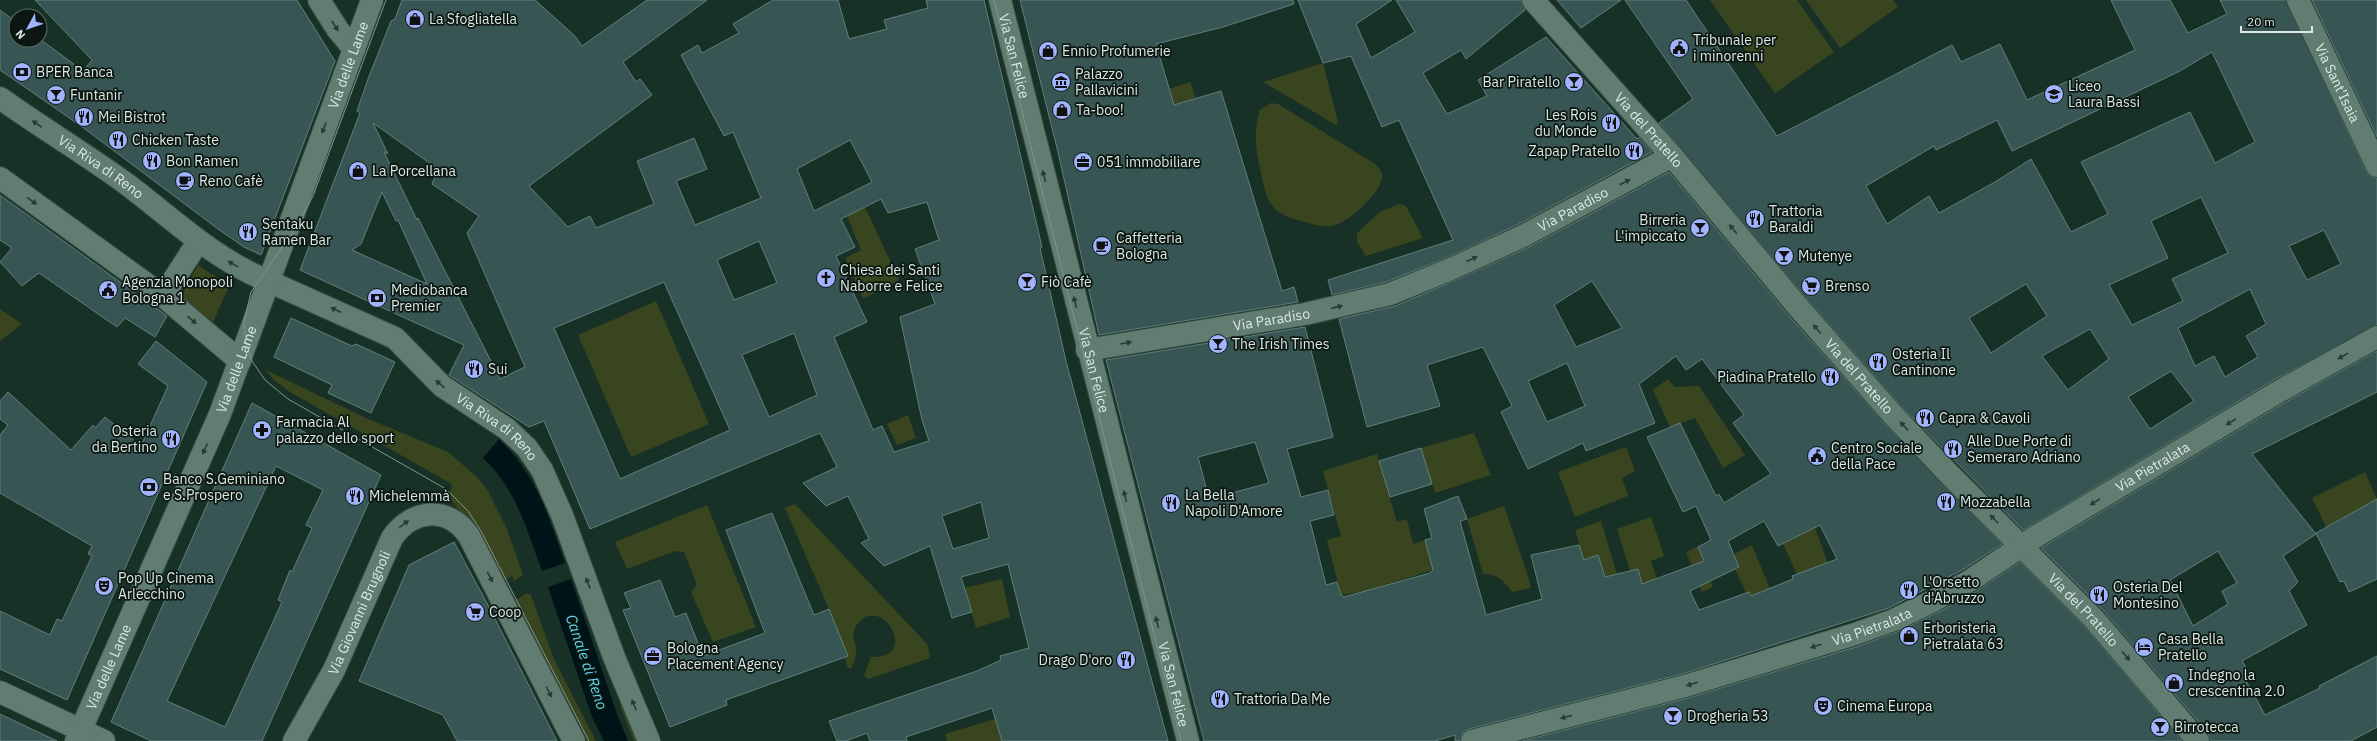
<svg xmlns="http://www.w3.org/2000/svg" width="2377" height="741" font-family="'IBM Plex Sans',sans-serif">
<rect width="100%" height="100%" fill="#183127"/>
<path fill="#38451e" d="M1710 0H1797L1834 52 1775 93Z
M1806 0H1893L1898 7 1840 48Z
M1323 63 1338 122 1336 125 1263 82Z
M1190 82 1196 98 1174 105 1169 89Z
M1271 103 1278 104 1375 164C1378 167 1381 170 1382 174 1385 190 1349 222 1335 225 1325 228 1315 225 1305 222 1272 215 1267 204 1261 173 1256 153 1253 129 1260 110Z
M1399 204 1406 206 1423 238 1366 256 1357 242V233L1380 212Z
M865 207 899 280 863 299 845 258 861 250 847 216Z
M198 265 229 286 213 322 180 297Z
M656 301 709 424 631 457 578 335Z
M0 309 22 324 0 341Z
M266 370 366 418 448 452 477 477 488 491 507 529 523 575 514 581 512 576 501 582 468 521 449 498 452 485 448 482 290 392 273 379Z
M1668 379 1675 387 1699 386 1745 455 1723 468 1695 418 1670 427 1653 390Z
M908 415 916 438 897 445 887 424Z
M1474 433 1491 475 1435 493 1421 448Z
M1626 447 1635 471 1622 478 1628 496 1575 517 1558 472Z
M1377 454 1397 522 1407 519 1413 544 1425 540 1433 570 1365 591 1341 595 1327 540 1341 536 1323 471Z
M2365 472 2377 499 2326 527 2312 498Z
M795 504 928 645 930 658 868 679 864 676 871 657C922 659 880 590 856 626 850 636 857 644 856 653 856 658 853 663 851 668H848L829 609 785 508Z
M707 505 756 627 713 642 691 592 697 585 684 552 675 551 627 569 615 542Z
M1504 506C1513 534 1524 560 1531 588L1512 592C1504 581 1497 573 1483 574L1467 519Z
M1651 517 1664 556 1651 561 1661 591 1646 596 1638 569 1630 571 1617 529Z
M1601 521 1624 597 1613 600 1598 555 1584 560 1575 530Z
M1815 528 1829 566 1797 574 1783 544Z
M1752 545 1770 589 1748 597 1735 569 1739 567 1734 554Z
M1698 547 1713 587 1702 592 1686 552Z
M1002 579 1010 617 976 628 964 588Z
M527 593 531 595 554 659 596 741H583L512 603Z
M614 682 639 741H634L622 711Z
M995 719 1002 741H947L945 734Z"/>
<path fill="#001317" d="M499 439C537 475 548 516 565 563L542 571C527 531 516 488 483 458Z
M571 579 618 717 628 741H604L592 717 548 587Z"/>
<path fill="#375552" stroke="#607f7c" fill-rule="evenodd" d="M35 0H297L335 61 261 255 244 247 218 229 81 126 0 70V10L16 22V40L40 39 83 71 92 60Z
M402 0H535L575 36 582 46 647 0H707L623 62 636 82 640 79 652 95 529 186 568 227 590 216 596 228 654 204 637 161 694 138 707 169 676 181 695 225 761 198 733 132 724 136 681 55 698 45 702 53 739 33 733 24 773 0H838L849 39 887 29 884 20 928 8 926 0H984L1042 247 1040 248 1046 274 1066 361 1168 741H1002L992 708 906 737 907 741H870L867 733 846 741H837L829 721 977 671 1001 660 1000 656 1029 648 1008 564 961 577 972 612 952 618 930 546 884 566 861 543 869 539 848 496 826 506 803 483 837 467 820 433 590 529 544 421 529 427 449 375 464 345 300 270 360 113 357 111 368 79 391 21 395 19ZM373 123 438 169 432 184 479 216 467 233 525 367 500 379 418 218 417 220 384 152 388 154ZM850 140 872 182 814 211 797 169ZM382 192 396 221 398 220 427 284 352 250 361 244ZM881 199 888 213 927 202 939 240 915 249 935 304 900 317 922 420 929 441 894 452 882 426 873 430 834 337 867 322 836 256 855 247 841 219ZM759 241 777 283 734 300 717 260ZM664 282 730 430 620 479 554 328ZM794 333 817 395 769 417 742 355ZM981 502 989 538 953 549 942 516Z
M1020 0H1293L1294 4 1223 27 1156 44 1174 105 1221 91 1282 291 1294 287 1298 302 1099 335 1058 152Z
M1298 0H1392L1356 24 1371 58 1415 32 1396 0H1521L1525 10 1466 59 1461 50 1423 73 1447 114 1487 96 1478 80 1546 37 1637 139 1639 137 1652 152 1517 225 1446 258 1386 282 1332 295 1328 280 1453 240 1399 120 1382 127 1351 56 1323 63Z
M1557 0H1621L1581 28Z
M1625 0H1686L1777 136 1952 45 1961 62 2000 44 2027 100 2135 50 2111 0H2170L2188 33 2227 14 2220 0H2286L2366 171 2370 176 2377 178V325L2272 381 2023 530 1903 408 1807 299 1659 123 1693 99ZM2212 52 2255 142 2215 163 2190 112 2081 162 2108 214 2071 232 2031 159 1995 182 1939 213 1929 196 1887 224 1866 186 1934 146 1936 150 1997 120 2012 151 2178 72ZM2201 197 2228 253 2172 279 2183 301 2132 325 2109 285 2168 258 2151 221ZM2324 230 2341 264 2307 280 2289 246ZM2026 284 2047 316 1991 353 1969 318ZM2250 289 2266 324 2246 336 2258 357 2225 377 2214 356 2195 366 2178 328ZM2090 329 2109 359 2068 390 2042 356ZM2171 371 2194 401 2150 429 2128 397Z
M2312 0H2377V137Z
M1669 172 1788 315 1885 424 2002 544 1964 569 1889 608 1682 674 1469 729 1463 732 1460 741H1455V735L1435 741H1204L1106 360 1305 327 1333 437 1287 449 1301 497 1328 490 1334 515 1310 521 1326 585 1337 582 1341 595 1344 597 1430 573 1433 570 1425 540 1432 538 1424 509 1458 496 1467 519 1460 521 1486 615 1542 599 1531 555 1579 545 1584 560 1598 555 1605 577 1638 569 1642 584 1704 561 1698 547 1711 540 1696 506 1683 512 1647 437 1680 423 1716 496 1719 494 1724 503 1771 474 1733 423 1744 415 1702 359 1686 370 1676 356 1639 384 1655 423 1586 451 1583 443 1528 469 1501 412 1512 406 1483 347 1427 365 1440 406 1367 427 1339 319 1395 306 1456 280 1529 247ZM1592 281 1622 328 1576 347 1554 305ZM1567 363 1585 406 1547 422 1528 381ZM1255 442 1269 483 1209 499 1198 457ZM1764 521 1778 546 1820 525 1837 559 1792 576 1793 579 1751 596 1749 592 1699 610 1690 591 1739 567 1728 541Z
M0 195 167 316 155 337 125 318 117 327 39 273 22 286 0 262 12 248 0 240Z
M291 318 352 346 356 344 395 362 371 413 328 393 332 385 274 357Z
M156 341 207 382 67 700 0 669V611L50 635 57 619 62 621 92 556 88 554 92 546 0 493V435L8 425 0 419V401L8 392 71 450 93 425 95 428 105 417 141 446 168 386 138 364Z
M2377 351V392L2252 454 2316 534 2283 556 2298 582 2289 591 2307 625 2242 661 2250 674 2244 677 2265 715 2320 688 2319 686 2377 656V727L2351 741H2210L2208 733 2104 611 2041 548 2284 403ZM2218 551 2237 583 2222 591 2228 604 2193 626 2170 580Z
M252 403 381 475 262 741H151L111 722ZM276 466 323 490 306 525 312 528 292 572 290 570 278 600 282 602 225 727 167 701Z
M1421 448 1432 484 1390 497 1379 461Z
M2377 499V579L2349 592 2344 581 2340 582 2316 533Z
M772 513 814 615 829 609 848 656 726 700 727 705 670 727 623 610 631 608 624 593 660 580 675 617 686 613 703 656 765 633 726 530Z
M454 542 488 605 557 741H457L443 715 359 681 409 565Z
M2020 562 2085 627 2182 741H1522L1688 698 1859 646 1899 631 1941 611 1977 591Z
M0 714 57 741H0Z"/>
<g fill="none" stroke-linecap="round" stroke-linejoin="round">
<g stroke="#364b43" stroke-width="24">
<g id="street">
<path d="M319 0 338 30 354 49"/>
<path id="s1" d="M1533 0 1672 156 1798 307 1894 416 1949 474 2094 619 2198 741"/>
<path id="s2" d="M268 281 395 338 442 386 507 429 527 448 542 470 562 515 614 657 649 741"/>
<path d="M163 296 198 242"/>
<path id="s3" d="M1087 350 1305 314 1390 294 1451 269 1523 236 1672 156"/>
<path d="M0 692 104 741"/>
<path id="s4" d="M294 741 334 670 392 538C412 509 448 505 469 536L574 741"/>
<path id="s5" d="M1472 741 1685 686 1855 634 1894 620 1935 600 1971 580 2035 537 2278 392 2377 337"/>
</g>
</g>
<g stroke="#364b43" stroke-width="24">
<g id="secondary">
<path id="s6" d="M1000 0 1188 741"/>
<path id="s7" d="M2298 0 2377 166"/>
<path id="s8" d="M0 98C42 128 87 155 128 185 174 220 214 259 268 281"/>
<path d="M0 178 163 296 240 361"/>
<path id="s9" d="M76 741 220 414 372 0"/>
</g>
</g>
<use href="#street" stroke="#617c70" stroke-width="22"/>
<use href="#secondary" stroke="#617c70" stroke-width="22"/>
<path stroke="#80948c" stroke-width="1" d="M386 0 313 196 297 226 251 292 244 322 246 343 252 361 265 380 288 399 446 489 468 511 481 531 589 741
M994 0 1181 741"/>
</g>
<defs><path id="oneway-solid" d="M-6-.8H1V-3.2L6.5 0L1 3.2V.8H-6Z"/></defs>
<g fill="#2a3a33">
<use href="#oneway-solid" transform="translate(335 26) rotate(57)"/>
<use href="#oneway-solid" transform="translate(37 124) rotate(-145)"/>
<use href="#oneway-solid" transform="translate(324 128) rotate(111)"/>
<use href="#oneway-solid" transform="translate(1044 176) rotate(-104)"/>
<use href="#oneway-solid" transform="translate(1625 182) rotate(-28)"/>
<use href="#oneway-solid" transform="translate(32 201) rotate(36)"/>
<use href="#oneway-solid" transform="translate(1733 229) rotate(-129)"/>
<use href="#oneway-solid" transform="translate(1472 259) rotate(-25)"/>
<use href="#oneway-solid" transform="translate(233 264) rotate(-149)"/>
<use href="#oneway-solid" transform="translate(1075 302) rotate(-104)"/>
<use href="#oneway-solid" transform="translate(1337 307) rotate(-13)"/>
<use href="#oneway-solid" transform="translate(336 310) rotate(-155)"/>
<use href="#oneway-solid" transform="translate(192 320) rotate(41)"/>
<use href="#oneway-solid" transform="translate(1817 329) rotate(-131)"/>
<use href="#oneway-solid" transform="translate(1126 343) rotate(-10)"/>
<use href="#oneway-solid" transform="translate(2343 356) rotate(151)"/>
<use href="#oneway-solid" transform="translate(440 384) rotate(-139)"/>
<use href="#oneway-solid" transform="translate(2231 422) rotate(149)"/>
<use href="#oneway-solid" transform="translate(1904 426) rotate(-133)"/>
<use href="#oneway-solid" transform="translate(205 449) rotate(114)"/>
<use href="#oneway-solid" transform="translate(1125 496) rotate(-104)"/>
<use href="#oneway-solid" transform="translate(2095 502) rotate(149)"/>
<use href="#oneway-solid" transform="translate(1994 519) rotate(-135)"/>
<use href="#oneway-solid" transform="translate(404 524) rotate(-38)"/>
<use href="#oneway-solid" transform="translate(490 577) rotate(63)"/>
<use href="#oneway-solid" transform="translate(588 583) rotate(-110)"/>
<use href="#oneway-solid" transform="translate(1157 622) rotate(-104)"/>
<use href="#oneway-solid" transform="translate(1816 646) rotate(163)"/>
<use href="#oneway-solid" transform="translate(2126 656) rotate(49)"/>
<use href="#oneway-solid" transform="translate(1692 684) rotate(163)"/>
<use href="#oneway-solid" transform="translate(549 692) rotate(63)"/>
<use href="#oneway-solid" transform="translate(634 705) rotate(-112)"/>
<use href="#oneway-solid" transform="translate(1566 717) rotate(166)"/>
</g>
<defs>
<g id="shop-disc" transform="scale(1)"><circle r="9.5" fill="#a1b3fd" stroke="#0c1612"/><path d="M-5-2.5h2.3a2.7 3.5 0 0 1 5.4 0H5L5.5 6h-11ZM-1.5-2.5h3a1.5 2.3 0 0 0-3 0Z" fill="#111"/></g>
<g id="civic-disc" transform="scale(1)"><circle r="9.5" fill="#a1b3fd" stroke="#0c1612"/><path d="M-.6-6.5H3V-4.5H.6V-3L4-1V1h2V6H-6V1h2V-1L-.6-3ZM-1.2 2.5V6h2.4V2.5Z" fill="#111"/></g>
<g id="bank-disc" transform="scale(1)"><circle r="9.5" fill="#a1b3fd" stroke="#0c1612"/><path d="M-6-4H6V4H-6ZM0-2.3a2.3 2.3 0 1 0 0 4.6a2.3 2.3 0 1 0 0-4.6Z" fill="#111"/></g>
<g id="museum-disc" transform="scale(1)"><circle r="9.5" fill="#a1b3fd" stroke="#0c1612"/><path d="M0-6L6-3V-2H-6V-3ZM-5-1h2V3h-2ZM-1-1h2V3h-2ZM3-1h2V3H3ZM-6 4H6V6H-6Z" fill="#111"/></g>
<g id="bar-disc" transform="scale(1)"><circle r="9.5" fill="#a1b3fd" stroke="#0c1612"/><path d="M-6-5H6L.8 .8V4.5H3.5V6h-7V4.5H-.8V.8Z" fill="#111"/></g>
<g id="school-disc" transform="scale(1)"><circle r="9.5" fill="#a1b3fd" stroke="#0c1612"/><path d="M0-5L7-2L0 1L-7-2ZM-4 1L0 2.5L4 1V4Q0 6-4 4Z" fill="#111"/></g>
<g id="restaurant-disc" transform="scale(1)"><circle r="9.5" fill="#a1b3fd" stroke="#0c1612"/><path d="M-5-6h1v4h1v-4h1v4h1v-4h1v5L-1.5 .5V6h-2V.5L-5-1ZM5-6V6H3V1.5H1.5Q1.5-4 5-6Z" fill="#111"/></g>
<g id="office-disc" transform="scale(1)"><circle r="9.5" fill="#a1b3fd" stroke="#0c1612"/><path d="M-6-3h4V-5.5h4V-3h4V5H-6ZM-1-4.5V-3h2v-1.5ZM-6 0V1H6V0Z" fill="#111"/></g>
<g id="cafe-disc" transform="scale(1)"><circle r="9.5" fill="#a1b3fd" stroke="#0c1612"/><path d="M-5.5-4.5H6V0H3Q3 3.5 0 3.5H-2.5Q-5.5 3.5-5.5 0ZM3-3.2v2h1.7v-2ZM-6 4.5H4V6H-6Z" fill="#111"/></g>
<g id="church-disc" transform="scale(1)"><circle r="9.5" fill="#a1b3fd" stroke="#0c1612"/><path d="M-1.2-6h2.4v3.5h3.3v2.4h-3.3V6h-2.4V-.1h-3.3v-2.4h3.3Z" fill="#111"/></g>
<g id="supermarket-disc" transform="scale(1)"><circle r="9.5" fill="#a1b3fd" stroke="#0c1612"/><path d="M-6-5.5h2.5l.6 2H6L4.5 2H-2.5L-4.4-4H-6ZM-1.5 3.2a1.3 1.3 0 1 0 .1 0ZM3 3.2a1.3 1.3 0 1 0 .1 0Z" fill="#111"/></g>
<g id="pharmacy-disc" transform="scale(1)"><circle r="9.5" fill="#a1b3fd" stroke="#0c1612"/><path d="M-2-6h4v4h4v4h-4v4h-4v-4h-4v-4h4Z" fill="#111"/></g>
<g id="theatre-disc" transform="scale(1)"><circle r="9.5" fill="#a1b3fd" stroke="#0c1612"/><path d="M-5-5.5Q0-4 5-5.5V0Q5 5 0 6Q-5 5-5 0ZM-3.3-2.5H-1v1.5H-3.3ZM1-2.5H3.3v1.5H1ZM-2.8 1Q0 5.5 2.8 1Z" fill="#111"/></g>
<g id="hotel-disc" transform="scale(1)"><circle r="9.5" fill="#a1b3fd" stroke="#0c1612"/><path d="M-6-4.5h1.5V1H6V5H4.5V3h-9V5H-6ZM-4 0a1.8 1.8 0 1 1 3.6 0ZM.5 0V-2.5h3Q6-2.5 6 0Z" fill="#111"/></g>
</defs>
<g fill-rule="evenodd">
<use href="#shop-disc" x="415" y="19"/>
<use href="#civic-disc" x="1679" y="48"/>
<use href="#shop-disc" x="1048" y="51"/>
<use href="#bank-disc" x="22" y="72"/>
<use href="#museum-disc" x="1061" y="82"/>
<use href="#bar-disc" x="1574" y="82"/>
<use href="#school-disc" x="2054" y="94"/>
<use href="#bar-disc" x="56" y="95"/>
<use href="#shop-disc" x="1062" y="110"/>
<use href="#restaurant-disc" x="84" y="117"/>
<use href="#restaurant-disc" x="1611" y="123"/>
<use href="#restaurant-disc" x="118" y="140"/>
<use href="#restaurant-disc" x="1634" y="151"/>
<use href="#restaurant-disc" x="152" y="161"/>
<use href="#office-disc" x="1083" y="162"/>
<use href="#shop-disc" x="358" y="171"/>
<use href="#cafe-disc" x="185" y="181"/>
<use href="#restaurant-disc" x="1755" y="219"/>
<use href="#bar-disc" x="1700" y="228"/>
<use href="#restaurant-disc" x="248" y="232"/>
<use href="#cafe-disc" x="1102" y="246"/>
<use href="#bar-disc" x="1784" y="256"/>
<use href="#church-disc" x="826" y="278"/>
<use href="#bar-disc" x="1027" y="282"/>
<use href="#supermarket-disc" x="1811" y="286"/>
<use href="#civic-disc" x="108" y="290"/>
<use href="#bank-disc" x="377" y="298"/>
<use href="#bar-disc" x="1218" y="344"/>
<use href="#restaurant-disc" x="1878" y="362"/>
<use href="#restaurant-disc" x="474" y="369"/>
<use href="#restaurant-disc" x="1830" y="377"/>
<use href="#restaurant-disc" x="1925" y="418"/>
<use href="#pharmacy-disc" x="262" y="430"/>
<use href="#restaurant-disc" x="171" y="439"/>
<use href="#restaurant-disc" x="1953" y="449"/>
<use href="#civic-disc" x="1817" y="456"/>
<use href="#bank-disc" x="149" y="487"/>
<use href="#restaurant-disc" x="355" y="496"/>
<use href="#restaurant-disc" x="1946" y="502"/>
<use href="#restaurant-disc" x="1171" y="503"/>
<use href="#theatre-disc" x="104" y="586"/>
<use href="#restaurant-disc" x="1909" y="590"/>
<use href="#restaurant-disc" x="2099" y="595"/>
<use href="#supermarket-disc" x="475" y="612"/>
<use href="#shop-disc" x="1909" y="636"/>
<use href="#hotel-disc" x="2144" y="647"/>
<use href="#office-disc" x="653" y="656"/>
<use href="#restaurant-disc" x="1126" y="660"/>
<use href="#shop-disc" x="2174" y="683"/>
<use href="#restaurant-disc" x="1220" y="699"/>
<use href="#theatre-disc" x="1823" y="706"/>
<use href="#bar-disc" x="1673" y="716"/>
<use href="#bar-disc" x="2160" y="727"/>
</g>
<g text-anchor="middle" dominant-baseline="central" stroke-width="3.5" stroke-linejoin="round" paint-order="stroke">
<g font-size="14" fill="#dbe9e3" stroke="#0c1612" text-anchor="start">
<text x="429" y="19">La Sfogliatella</text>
<text x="1693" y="40">Tribunale per<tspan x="1693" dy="16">i minorenni</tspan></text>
<text x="1062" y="51">Ennio Profumerie</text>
<text x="36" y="72">BPER Banca</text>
<text x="1075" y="74">Palazzo<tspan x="1075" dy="16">Pallavicini</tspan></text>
<text x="1560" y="82" text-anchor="end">Bar Piratello</text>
<text x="2068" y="86">Liceo<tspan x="2068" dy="16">Laura Bassi</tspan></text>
<text x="70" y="95">Funtanir</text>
<text x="1076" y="110">Ta-boo!</text>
<text x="1597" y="115" text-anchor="end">Les Rois<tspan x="1597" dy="16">du Monde</tspan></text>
<text x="98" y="117">Mei Bistrot</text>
<text x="132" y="140">Chicken Taste</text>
<text x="1620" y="151" text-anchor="end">Zapap Pratello</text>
<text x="166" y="161">Bon Ramen</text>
<text x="1097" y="162">051 immobiliare</text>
<text x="372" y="171">La Porcellana</text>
<text x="199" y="181">Reno Cafè</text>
<text x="1769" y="211">Trattoria<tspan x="1769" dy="16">Baraldi</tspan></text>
<text x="1686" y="220" text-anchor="end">Birreria<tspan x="1686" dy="16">L'impiccato</tspan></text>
<text x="262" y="224">Sentaku<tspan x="262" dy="16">Ramen Bar</tspan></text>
<text x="1116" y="238">Caffetteria<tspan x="1116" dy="16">Bologna</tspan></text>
<text x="1798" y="256">Mutenye</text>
<text x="840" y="270">Chiesa dei Santi<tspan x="840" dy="16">Naborre e Felice</tspan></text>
<text x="122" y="282">Agenzia Monopoli<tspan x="122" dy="16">Bologna 1</tspan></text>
<text x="1041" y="282">Fiò Cafè</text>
<text x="1825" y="286">Brenso</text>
<text x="391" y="290">Mediobanca<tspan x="391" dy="16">Premier</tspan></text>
<text x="1232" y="344">The Irish Times</text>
<text x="1892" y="354">Osteria Il<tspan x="1892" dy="16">Cantinone</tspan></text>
<text x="488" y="369">Sui</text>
<text x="1816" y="377" text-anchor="end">Piadina Pratello</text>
<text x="1939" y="418">Capra &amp; Cavoli</text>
<text x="276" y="422">Farmacia Al<tspan x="276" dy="16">palazzo dello sport</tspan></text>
<text x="157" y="431" text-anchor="end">Osteria<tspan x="157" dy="16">da Bertino</tspan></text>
<text x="1967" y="441">Alle Due Porte di<tspan x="1967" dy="16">Semeraro Adriano</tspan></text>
<text x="1831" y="448">Centro Sociale<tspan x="1831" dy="16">della Pace</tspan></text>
<text x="163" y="479">Banco S.Geminiano<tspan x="163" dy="16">e S.Prospero</tspan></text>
<text x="1185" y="495">La Bella<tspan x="1185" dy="16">Napoli D'Amore</tspan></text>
<text x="369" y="496">Michelemmà</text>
<text x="1960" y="502">Mozzabella</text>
<text x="118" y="578">Pop Up Cinema<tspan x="118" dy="16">Arlecchino</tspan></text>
<text x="1923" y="582">L'Orsetto<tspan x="1923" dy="16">d'Abruzzo</tspan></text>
<text x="2113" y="587">Osteria Del<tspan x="2113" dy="16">Montesino</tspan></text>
<text x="489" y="612">Coop</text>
<text x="1923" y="628">Erboristeria<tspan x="1923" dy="16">Pietralata 63</tspan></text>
<text x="2158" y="639">Casa Bella<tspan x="2158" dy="16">Pratello</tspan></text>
<text x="667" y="648">Bologna<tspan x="667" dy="16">Placement Agency</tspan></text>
<text x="1112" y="660" text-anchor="end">Drago D'oro</text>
<text x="2188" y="675">Indegno la<tspan x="2188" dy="16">crescentina 2.0</tspan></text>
<text x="1234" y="699">Trattoria Da Me</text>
<text x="1837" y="706">Cinema Europa</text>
<text x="1687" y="716">Drogheria 53</text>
<text x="2174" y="727">Birrotecca</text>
</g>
<g font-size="14" fill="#dbe9e3" stroke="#0c1612">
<text stroke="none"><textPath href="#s6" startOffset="58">Via San Felice</textPath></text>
<text stroke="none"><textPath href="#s9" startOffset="729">Via delle Lame</textPath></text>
<text stroke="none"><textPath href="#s7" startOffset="92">Via Sant'Isaia</textPath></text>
<text stroke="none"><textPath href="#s1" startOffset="174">Via del Pratello</textPath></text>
<text stroke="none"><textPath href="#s8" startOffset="122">Via Riva di Reno</textPath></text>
<text stroke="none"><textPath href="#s3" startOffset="510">Via Paradiso</textPath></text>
<text stroke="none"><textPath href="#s3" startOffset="187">Via Paradiso</textPath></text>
<text stroke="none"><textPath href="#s9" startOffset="405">Via delle Lame</textPath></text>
<text stroke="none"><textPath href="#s6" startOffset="382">Via San Felice</textPath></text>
<text stroke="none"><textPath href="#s1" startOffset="498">Via del Pratello</textPath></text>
<text stroke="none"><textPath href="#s2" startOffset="275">Via Riva di Reno</textPath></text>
<text stroke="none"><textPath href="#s5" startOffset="740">Via Pietralata</textPath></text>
<text stroke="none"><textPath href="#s1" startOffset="822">Via del Pratello</textPath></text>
<text stroke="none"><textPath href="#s4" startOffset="144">Via Giovanni Brugnoli</textPath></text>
<text stroke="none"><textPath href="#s5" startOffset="416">Via Pietralata</textPath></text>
<text stroke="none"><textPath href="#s9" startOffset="81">Via delle Lame</textPath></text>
<text stroke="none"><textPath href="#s6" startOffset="706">Via San Felice</textPath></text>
</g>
<g font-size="15" font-style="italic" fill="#5cd9ed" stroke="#0c1612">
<text transform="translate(587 662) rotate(71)">Canale di Reno</text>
</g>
</g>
<g transform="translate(28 28) rotate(230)"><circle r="19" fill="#0c1612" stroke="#5f6a66"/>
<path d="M0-3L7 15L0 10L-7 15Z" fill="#a1b3fd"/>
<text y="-6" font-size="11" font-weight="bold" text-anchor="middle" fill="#dbe9e3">N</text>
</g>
<path d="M2241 26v6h71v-6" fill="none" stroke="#dbe9e3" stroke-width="2"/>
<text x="2247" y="26" font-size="12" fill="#dbe9e3" stroke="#0c1612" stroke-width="3" paint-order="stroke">20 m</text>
</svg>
